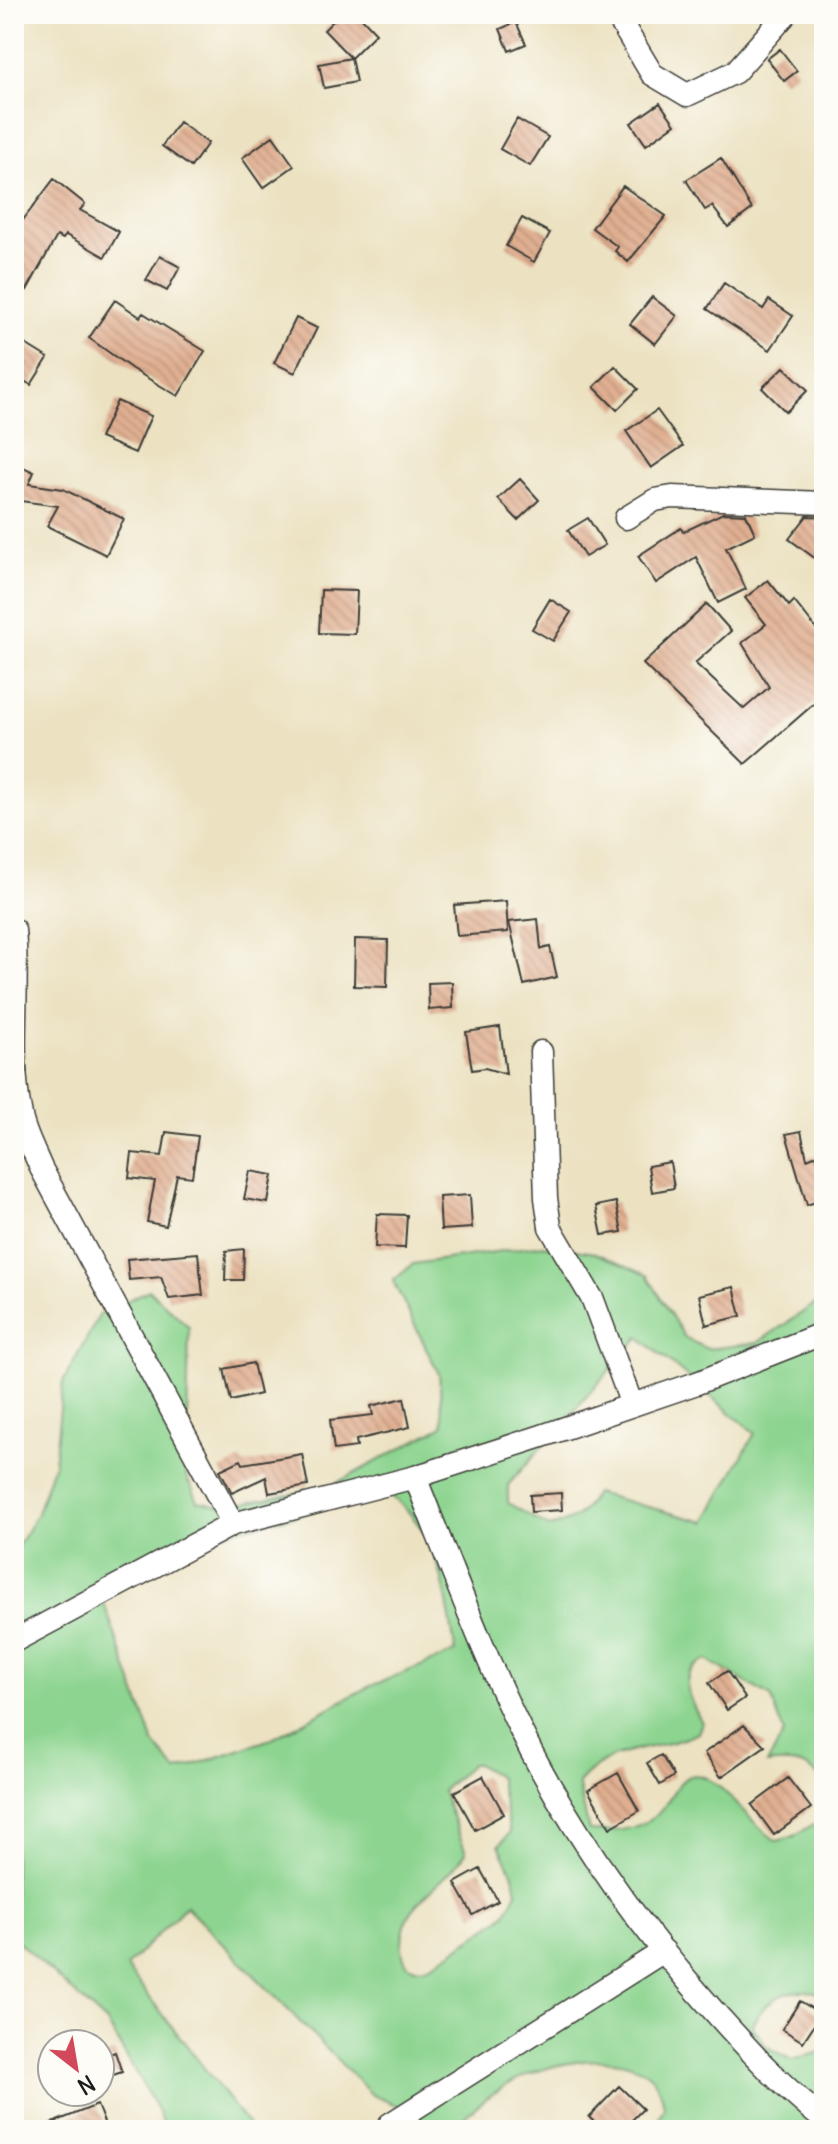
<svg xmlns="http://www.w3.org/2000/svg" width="838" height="2144" font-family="Delius,sans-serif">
<defs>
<pattern id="building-back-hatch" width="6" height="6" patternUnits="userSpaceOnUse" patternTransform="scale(2)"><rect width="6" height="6" fill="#e0af91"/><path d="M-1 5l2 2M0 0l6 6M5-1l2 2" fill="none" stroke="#c0967c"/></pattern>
</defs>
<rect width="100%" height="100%" fill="#fdfcf7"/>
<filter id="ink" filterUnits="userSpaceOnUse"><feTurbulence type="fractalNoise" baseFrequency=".0125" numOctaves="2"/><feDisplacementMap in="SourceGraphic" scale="16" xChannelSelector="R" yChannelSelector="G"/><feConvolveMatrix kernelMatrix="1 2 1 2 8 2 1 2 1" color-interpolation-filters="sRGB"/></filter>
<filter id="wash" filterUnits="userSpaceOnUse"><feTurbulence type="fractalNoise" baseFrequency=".006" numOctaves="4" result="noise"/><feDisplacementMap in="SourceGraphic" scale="32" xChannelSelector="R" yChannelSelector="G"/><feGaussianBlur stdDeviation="1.8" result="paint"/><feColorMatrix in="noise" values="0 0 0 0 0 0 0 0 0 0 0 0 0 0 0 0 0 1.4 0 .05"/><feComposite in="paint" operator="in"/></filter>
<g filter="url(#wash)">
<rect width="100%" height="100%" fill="#ece2c2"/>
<path fill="#8cd48f" stroke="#547856" stroke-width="2" fill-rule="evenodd" d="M543 1245 595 1253 647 1275 685 1338 707 1349 757 1343 824 1298V1783C809 1762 791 1761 767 1764L784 1733 771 1697 707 1660C674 1672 689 1699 702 1723L698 1733C654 1754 615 1741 578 1783L589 1831C614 1832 633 1831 654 1817 671 1807 678 1762 708 1779 730 1791 750 1824 777 1841L792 1837 824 1818V1994C791 1985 767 1996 752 2025L766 2046 792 2060 824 2051V2130H652L664 2109C660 2044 572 2057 530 2074 506 2083 480 2101 463 2119V2130H421L401 2107 372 2095 186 1906 126 1967 252 2130H164L159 2113 107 2023 14 1938V1552L36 1516 54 1463 63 1382 100 1314 149 1290 189 1327 186 1476 198 1501 225 1507 331 1486 443 1426 439 1374 393 1281 413 1264ZM639 1337 755 1433 705 1522 595 1493C584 1515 572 1522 549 1527L508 1503V1485ZM387 1493C442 1532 444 1591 456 1652L366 1688 274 1738 176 1771 153 1741 101 1595 207 1537ZM471 1764H477L499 1778 510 1833 499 1845 514 1876 517 1892C513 1899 510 1908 505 1914 500 1920 435 1964 429 1966 395 1978 399 1935 409 1916 422 1893 451 1877 466 1852L442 1791Z"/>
<g id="blocks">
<path fill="url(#building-back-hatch)" d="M340 14H358L376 33 351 58 324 30Z
M516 22 526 44 509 51 500 29Z
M780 49 797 71 784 81 767 59Z
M351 58 356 82 324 88 319 64Z
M660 103 675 124 646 145 631 123Z
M517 119 548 137 530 166 500 149Z
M179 122 208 143 191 167 162 146Z
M273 136 294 166 263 188 242 158Z
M721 158 752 209 728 227 712 206 705 210 686 180Z
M54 179 85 204 80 210 119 232 105 257 66 235 63 239 57 236 27 290 14 282 24 266 14 260V232Z
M623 186 666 216 628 262 615 251 618 247 592 228Z
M522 218 550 233 534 262 506 246Z
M160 256 180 267 167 291 146 280Z
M724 283 763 309 769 300 793 316 770 350 707 309Z
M652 297 677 316 655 344 630 324Z
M115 300 140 317 143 313 205 351 178 396 132 369 89 338Z
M296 318 317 328 295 373 274 363Z
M14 337 48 358 31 385 14 375Z
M615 366 638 389 617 410 594 387Z
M784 367 808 390 786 412 762 388Z
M117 401 151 416 135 453 100 438Z
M657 410 683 446 651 468 626 431Z
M14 463 34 472 29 484 63 489 124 519 106 555 47 526 58 506 21 501 14 517Z
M520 479 539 500 518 520 498 499Z
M723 513 746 514 755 534 726 548 746 589 718 603 696 557 656 583 638 556 681 528 683 532Z
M807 516 824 517V549L816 559 789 539Z
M588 518 605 545 585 557 568 530Z
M768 580 789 606 794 601 824 639V695L745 764 643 664 707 604 731 631 695 663 744 709 769 687 742 643 766 624 745 598Z
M321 590 357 591 355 634 319 633Z
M550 599 571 612 553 641 532 629Z
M506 901 508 932 457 936 454 905Z
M538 919 541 949 550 947 557 977 524 985 509 922Z
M355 939 388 940 387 987 354 986Z
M452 982 453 1008 429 1010 428 983Z
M500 1027 506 1074 485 1068 472 1070 466 1032Z
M801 1131 807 1159 824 1152V1199L807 1205 786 1134Z
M166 1132 198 1136 192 1177 177 1175 166 1226 147 1222 155 1181 129 1178 132 1153 162 1156Z
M670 1162 674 1188 652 1192 648 1166Z
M250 1171 273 1175 268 1203 244 1199Z
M470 1195 472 1228 441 1230 439 1197Z
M616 1202 622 1232 602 1235 596 1206Z
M377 1214 407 1215 405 1248 375 1247Z
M244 1249 243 1280H225L226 1251Z
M198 1253 203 1295 169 1299 161 1277 129 1280 127 1259Z
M734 1287 741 1316 706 1325 699 1295Z
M253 1363 260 1394 231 1401 224 1369Z
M404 1398 410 1427 356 1440 357 1447 334 1450 330 1420 373 1415 371 1406Z
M302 1454 308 1486 269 1493 266 1477 232 1493 220 1470 241 1460 243 1464Z
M561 1493 562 1510 531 1512 530 1495Z
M727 1671 745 1698 727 1710 709 1683Z
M744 1725 765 1746 721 1777 704 1753Z
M661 1755 674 1776 660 1785 647 1763Z
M618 1773 639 1811 610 1828 588 1790Z
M483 1776 504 1814 475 1830 454 1792Z
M788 1778 811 1808 774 1835 752 1805Z
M480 1869 498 1901 473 1915 455 1883Z
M800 2001 821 2014 803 2042 782 2029Z
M115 2052 122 2072 107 2077 101 2057Z
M619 2086 643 2109 622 2130H602L589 2117Z
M97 2105 107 2130H37V2129Z"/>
</g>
</g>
<g filter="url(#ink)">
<use href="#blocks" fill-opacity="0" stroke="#3b3a35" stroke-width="2"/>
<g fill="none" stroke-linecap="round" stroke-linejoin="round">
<g stroke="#3b3a35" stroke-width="25">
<path id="minor" d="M616 14 652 74 687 95 735 72 786 14
M626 518 655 500 672 497 824 503
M14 930C20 992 8 1055 21 1116 24 1133 34 1151 41 1168L233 1524
M541 1052 546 1198 550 1227 593 1300 632 1405
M415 1477C452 1569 486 1663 531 1751 580 1844 643 1931 712 2009 748 2049 782 2087 824 2120
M14 1641 233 1524 415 1477 539 1437 697 1383 824 1333
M390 2124 664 1951"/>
</g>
<use href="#minor" stroke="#fff" stroke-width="22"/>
</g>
</g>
<rect width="838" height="2144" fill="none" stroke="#fdfcf7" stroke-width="48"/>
<g transform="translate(76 2068) rotate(149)"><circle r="38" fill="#fdfcf7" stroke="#a3a29f" stroke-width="2"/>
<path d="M0-6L14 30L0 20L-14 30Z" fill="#d1495b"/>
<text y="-12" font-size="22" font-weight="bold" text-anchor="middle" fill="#1c1c1c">N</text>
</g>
</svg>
